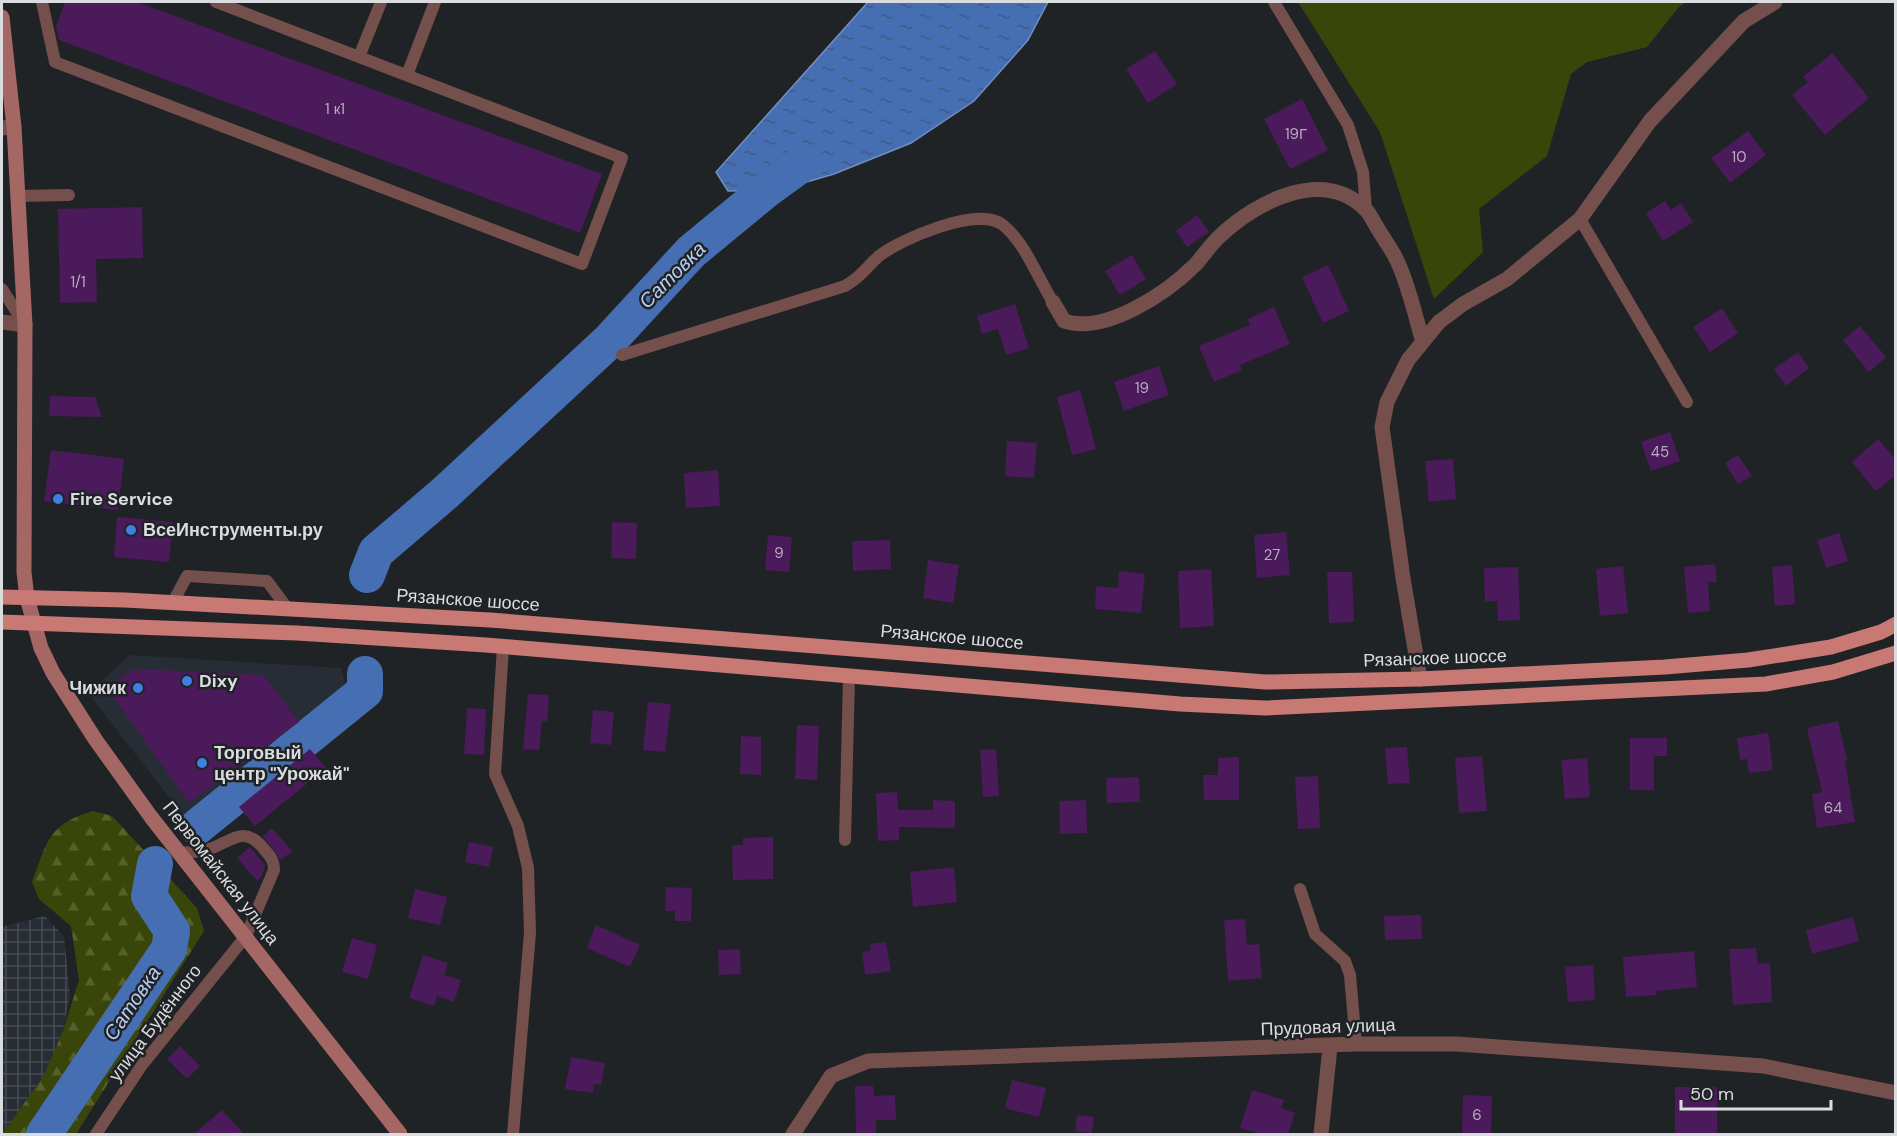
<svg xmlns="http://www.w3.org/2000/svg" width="1897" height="1136" font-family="'DM Sans',sans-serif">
<defs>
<pattern id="industrial-grid" width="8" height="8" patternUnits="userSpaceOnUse" patternTransform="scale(1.5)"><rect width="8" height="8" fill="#272d34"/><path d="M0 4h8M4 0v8" fill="none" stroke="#464b51"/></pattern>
<pattern id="forest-firs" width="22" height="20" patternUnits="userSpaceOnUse" patternTransform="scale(1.5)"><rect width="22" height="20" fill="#3a4609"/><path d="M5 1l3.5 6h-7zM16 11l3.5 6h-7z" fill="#56602c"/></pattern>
<pattern id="water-ripples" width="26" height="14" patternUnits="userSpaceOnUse" patternTransform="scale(1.5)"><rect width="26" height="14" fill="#466eb3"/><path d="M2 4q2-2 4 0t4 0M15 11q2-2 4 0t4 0" fill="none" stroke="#445a81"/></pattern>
</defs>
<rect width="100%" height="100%" fill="#202326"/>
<path fill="#272d34" d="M130 655 341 668 347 691 189 823 88 693Z"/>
<path fill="url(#industrial-grid)" d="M45 916 64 937 70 996 63 1031 43 1077 2 1134V927Z"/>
<path fill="#3a4609" d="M1298 2H1686L1678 8 1647 47 1587 62 1571 74 1547 156 1479 209 1483 252 1434 299 1380 132Z"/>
<path fill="url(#forest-firs)" d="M93 811 112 816 197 908 204 931 76 1134H2L43 1077 63 1031 79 980 71 926 39 899 32 882C47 842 48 824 93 811Z"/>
<path fill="url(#water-ripples)" stroke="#738fc0" stroke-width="1.5" d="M868 2H1048L1028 40 974 101 911 143 834 174 779 190 728 191 716 172Z"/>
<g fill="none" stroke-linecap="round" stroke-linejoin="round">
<path stroke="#466eb3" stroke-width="36" d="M367 575 376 552 445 493 609 341 691 252 765 191 805 162
M197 827 365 691V674
M44 1134 169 949 172 931 149 896 155 864"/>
</g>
<path fill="#4b1a5b" d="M65 2H137L602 174 580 233 59 40 56 26Z
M1155 51 1177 84 1148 103 1126 69Z
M1832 53 1869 98 1825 135 1792 95 1808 82 1803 77Z
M1302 99 1328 150 1290 169 1264 119Z
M1748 131 1766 155 1730 183 1711 158Z
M1665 201 1671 210 1681 203 1693 222 1663 241 1646 213Z
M142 207 143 258 96 259 97 302 60 303 58 209Z
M1197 215 1209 232 1187 247 1176 231Z
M1132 255 1146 279 1120 295 1105 271Z
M1328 265 1349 311 1323 323 1302 277Z
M1015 304 1029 348 1006 355 998 329 982 334 977 316Z
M1274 307 1290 344 1240 365 1242 370 1214 382 1199 346 1250 325 1248 319Z
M1722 308 1738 333 1710 352 1693 327Z
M1860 326 1886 357 1869 372 1843 340Z
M1798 352 1809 368 1786 386 1774 369Z
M1159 366 1169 395 1124 411 1114 382Z
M1080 390 1096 449 1072 455 1057 397Z
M50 396 95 397 102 417 49 416Z
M1670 432 1680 461 1651 471 1641 442Z
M1878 439 1896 460V475L1876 491 1852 462Z
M1007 441 1037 443 1034 478 1005 476Z
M51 450 124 459 118 510 44 501Z
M1738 455 1752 476 1738 484 1725 463Z
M1453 459 1456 499 1429 502 1425 461Z
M718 470 720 506 686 508 684 473Z
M117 517 173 522 169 562 114 557Z
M612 522 637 523 636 559 611 558Z
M1286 532 1290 575 1257 578 1254 535Z
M1839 533 1848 561 1826 568 1817 540Z
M768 535 792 537 789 572 765 570Z
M890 540 891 569 853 571 852 541Z
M928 560 959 565 953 603 923 598Z
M1715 564 1717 582H1708L1710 611 1688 613 1684 567Z
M1792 565 1795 604 1775 606 1772 567Z
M1623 566 1628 613 1600 616 1596 569Z
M1518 567 1520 620 1498 621 1497 601 1485 602 1484 568Z
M1211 569 1214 626 1180 628 1178 571Z
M1119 571 1145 574 1141 613 1095 609 1096 586 1118 588Z
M1327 572H1352L1354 622 1329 623Z
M134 669 264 675 299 722 189 803 107 688Z
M528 694 549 695 547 722 542 721 539 750 523 749Z
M648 702 671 704 665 752 643 750Z
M467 708 486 709 484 755 464 754Z
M593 710 614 712 611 745 590 743Z
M1838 721 1847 760 1845 761 1855 822 1817 828 1812 794 1822 792 1807 728Z
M797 725 819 726 817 780 795 779Z
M1768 733 1773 770 1749 773 1747 759 1740 760 1737 738Z
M741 736 761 737V775L740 774Z
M1630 738H1667V756H1654V790H1630Z
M1407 747 1410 783 1388 784 1385 748Z
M310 749 326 768 255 826 239 807Z
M996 749 999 796 983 797 980 750Z
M1482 756 1487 811 1459 813 1455 758Z
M1239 757V800H1204L1203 775H1218V758Z
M1587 758 1590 797 1565 799 1561 760Z
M1318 776 1320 828 1298 829 1295 777Z
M1139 777 1140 802 1107 803 1106 778Z
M897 792 898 810H933V800L955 801V828L899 827V840L878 841 876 793Z
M1086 800 1087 833 1060 834 1059 801Z
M272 828 292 851 281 860 263 836Z
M773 837V879L733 880 732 845H743V838Z
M469 842 493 847 489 867 465 862Z
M250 847 265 865 262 876 257 881 237 858Z
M954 867 957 902 913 907 910 872Z
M666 887 692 888 691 921H675V911H665Z
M415 889 447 897 440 925 408 918Z
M1421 915 1422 939 1385 940 1384 916Z
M1853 917 1859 941 1812 954 1806 930Z
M1245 919 1247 945 1259 944 1262 978 1228 981 1224 920Z
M596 925 640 945 630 967 587 948Z
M352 938 377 945 368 979 342 972Z
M886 942 891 971 865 975 862 952 871 951 870 944Z
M1756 948 1758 964 1770 963 1772 1002 1733 1005 1729 949Z
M740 949 741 974 719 975 718 950Z
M1694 951 1697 987 1656 991 1657 995 1626 997 1623 957Z
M423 955 448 963 444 975 461 980 454 1002 437 996 434 1006 409 998Z
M1593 965 1595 1000 1568 1002 1565 967Z
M180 1046 200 1066 187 1079 167 1059Z
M571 1057 605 1063 601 1085 594 1084 593 1093 565 1089Z
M1012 1080 1046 1088 1039 1117 1005 1108Z
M855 1086H873L874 1096 895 1095 896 1120H876V1134H856Z
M1675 1087H1717V1133H1675Z
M1252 1090 1284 1100 1281 1108 1295 1113 1288 1134H1262L1240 1128Z
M1463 1095 1492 1096 1491 1134H1462Z
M222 1110 244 1134H194Z
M1077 1115 1094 1117 1092 1133 1075 1131Z"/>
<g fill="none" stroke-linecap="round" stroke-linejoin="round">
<path stroke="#754f4c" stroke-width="12" d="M42 2 55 62 582 264 622 158 216 2
M1274 2 1348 125 1363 172 1366 210
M359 57 381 2
M407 75 435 2
M18 196 69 195
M1580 219 1687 402
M2 289 25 325
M622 355 845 286C864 275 865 268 879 256 901 239 979 205 1003 225 1025 243 1038 278 1053 302
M173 602 187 576 267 581 288 609
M503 647 495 774 518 826 528 868 530 933 513 1134
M845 840 849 677
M1300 889 1315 934 1345 961 1350 975 1356 1044
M96 1134 142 1065 246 936 274 870C274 860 270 856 264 849 244 824 232 841 210 849 201 852 190 852 181 853"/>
<path stroke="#754f4c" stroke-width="15" d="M2 128 14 127
M1053 302 1064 321C1105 335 1167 293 1196 264 1204 255 1211 244 1220 236 1256 202 1323 166 1366 210 1371 215 1374 223 1378 229 1385 241 1394 252 1399 265 1409 288 1415 314 1422 339
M2 322 25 325
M1420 679 1403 578 1382 427 1387 402 1408 360 1439 322 1463 304 1507 279 1580 219 1650 121 1744 21 1775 2
M793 1134 831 1076 868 1061 1356 1044H1457L1763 1066 1896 1093
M1321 1134 1330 1047"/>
<path stroke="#a46763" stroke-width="15" d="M2 17 14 127 25 325 24 572 27 598 41 648 53 673 95 739 151 817 400 1134"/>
<path stroke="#c87974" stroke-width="15" d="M2 597 125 600 490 620 1265 682 1420 679 1665 667 1748 660 1831 647 1881 632 1896 624
M2 622 297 633 486 645 1180 704 1265 708 1766 684 1833 672 1896 653"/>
</g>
<g fill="#3f7fe0" stroke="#202326" stroke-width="2">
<circle cx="58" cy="499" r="6"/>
<circle cx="131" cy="530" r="6"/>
<circle cx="187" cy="681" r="6"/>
<circle cx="138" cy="688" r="6"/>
<circle cx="202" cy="763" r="6"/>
</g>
<g text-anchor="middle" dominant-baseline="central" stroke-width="5" stroke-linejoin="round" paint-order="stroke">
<g font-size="15" fill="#b7acbe">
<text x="335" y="109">1 к1</text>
<text x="1296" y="134">19Г</text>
<text x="1739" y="157">10</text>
<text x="78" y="282">1/1</text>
<text x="1142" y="388">19</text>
<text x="1660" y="452">45</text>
<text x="779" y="553">9</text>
<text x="1272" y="555">27</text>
<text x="1833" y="808">64</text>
<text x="1477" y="1115">6</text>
</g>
<g font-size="18" font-weight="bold" fill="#dbdcdf" stroke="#202326" text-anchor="start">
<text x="70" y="499">Fire Service</text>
<text x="143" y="530">ВсеИнструменты.ру</text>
<text x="199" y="681">Dixy</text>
<text x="126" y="688" text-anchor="end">Чижик</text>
<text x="214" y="753">Торговый<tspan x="214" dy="21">центр "Урожай"</tspan></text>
</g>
<g font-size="18" fill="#dbdcdf" stroke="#202326">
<text transform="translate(468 600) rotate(4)">Рязанское шоссе</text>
<text transform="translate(952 637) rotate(5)">Рязанское шоссе</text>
<text transform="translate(1435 658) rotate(-2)">Рязанское шоссе</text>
<text transform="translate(221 873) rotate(52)">Первомайская улица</text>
<text transform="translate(155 1023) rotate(-53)">улица Будённого</text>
<text transform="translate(1328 1027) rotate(-2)">Прудовая улица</text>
</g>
<g font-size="20" font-style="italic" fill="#b8cef4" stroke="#202326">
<text transform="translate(672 275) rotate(-45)">Сатовка</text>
<text transform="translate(132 1003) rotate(-56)">Сатовка</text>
</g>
</g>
<rect width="1897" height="1136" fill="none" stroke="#dbdcdf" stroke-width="6"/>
<path d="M1681 1100v9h150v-9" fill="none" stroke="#dbdcdf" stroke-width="3"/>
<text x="1690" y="1100" font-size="18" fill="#dbdcdf" stroke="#202326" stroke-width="4.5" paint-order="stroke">50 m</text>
</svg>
